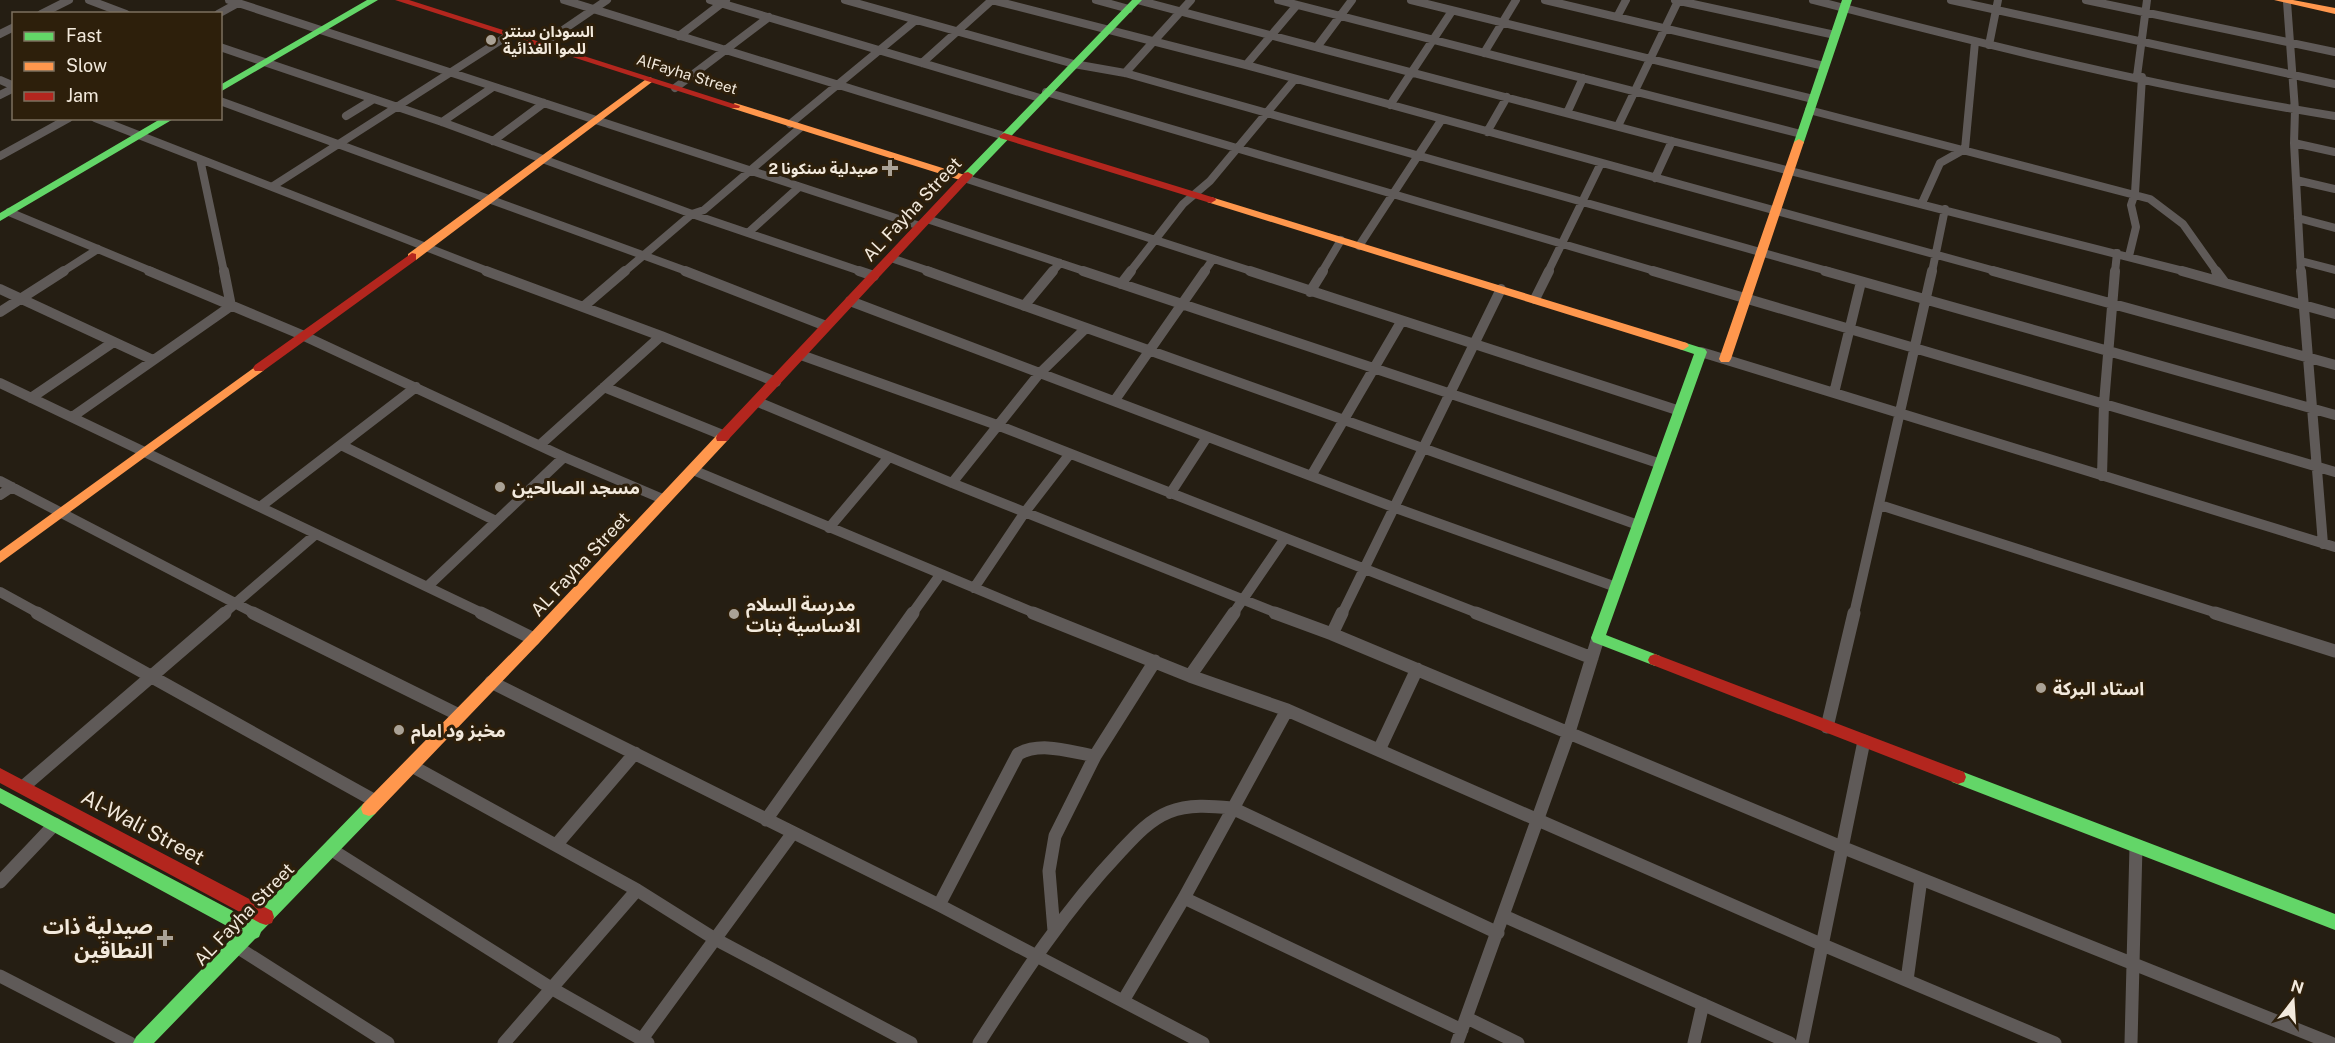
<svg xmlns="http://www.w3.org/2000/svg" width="2335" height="1043" font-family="'Public Sans','Noto Sans Arabic',sans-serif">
<rect width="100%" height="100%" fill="#251e13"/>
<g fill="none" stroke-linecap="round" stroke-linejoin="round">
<path stroke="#5f5a58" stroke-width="8" d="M89 0 126 14
M229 0 920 226
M564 0 1004 136
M710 0 1040 98
M845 0 1074 64 1125 73 1831 272
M992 0 1246 65 1999 272
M1096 0 1129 9
M1137 0 1672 141 2187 272
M1278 0 1801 134
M1411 0 1813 99
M1545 0 1824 66
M1675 0 1835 35
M1813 0C1986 45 2159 88 2335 116
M1951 0 2335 84
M2086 0 2335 52
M2287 2 2295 110 2294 143 2301 272
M41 14 69 0
M218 14 238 3
M1617 17 1626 0
M0 34 14 27
M679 36 726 0
M541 45 607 0
M1989 45 1998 0
M220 47 442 122 692 214 863 272
M1317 47 1352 0
M1484 53 1516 0
M922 63 992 0
M1246 65 1297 5
M1125 73 1191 0
M2137 76 2147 0
M0 80 14 86
M675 88 769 17
M1046 92 1658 272
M0 95 14 88
M220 101 689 272
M1390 105 1452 11
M1809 110 2150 199 2183 224 2217 272
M1567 113 1583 78
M346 116 372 100
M95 118 490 272
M442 122 493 87
M790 124 916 20
M1618 126 1678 1
M1487 132 1507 97
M493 141 544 103
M2294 143 2335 152
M0 156 69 118
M200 159 224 272
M964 178 1254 272
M1655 178 1672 141
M2296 180 2335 189
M273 186 509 35
M1922 203 1940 163 1965 149 1975 42
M9 212 153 272
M2298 218 2335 228
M927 219 1087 272
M749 232 799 187
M1359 246 1442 119
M2129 256 2136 227 2131 205 2135 193 2142 77
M891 258 932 272
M2301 261 2335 270
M62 272 98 249
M624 272 692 214 704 210 800 128
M1052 272 1060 263
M1130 272 1183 204 1210 181 1295 79
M1204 272 1213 259
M1322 272 1341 240
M1548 272 1601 163
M1932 272 1945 209
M2115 272 2117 253"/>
<path stroke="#5f5a58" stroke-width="10" d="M149 271 302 335 564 457 665 500
M486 271 661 336 776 382
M685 271 826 326
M859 271 874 276
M927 271 1638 525
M1083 271 1661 464
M1250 271 1680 411
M1653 271 2335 472
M1825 271 2335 415
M1993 271 2335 365
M2182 271 2335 314
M2216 271 2225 283
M2301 271 2323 544
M1121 284 1131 271
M0 289 153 360
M1310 292 1323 271
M1535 299 1549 271
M850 301 1393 507 1616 587
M1024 306 1053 271
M583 307 625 271
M0 312 64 271
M1701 352 2335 547
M801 355 997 425 1480 614
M0 383 484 614
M604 387 725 436
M1834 393 1861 282
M31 398 112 343
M1115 400 1205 271
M758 402 952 483 1279 614
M72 417 231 306 224 271
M541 444 661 336
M341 445 496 521
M693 470 1037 614
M1311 476 1401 322
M2102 476 2104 403 2115 271
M0 481 256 614
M952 483 1039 374 1086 328
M1170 494 1207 437
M0 495 12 487
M1880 505 2220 614
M260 507 416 387
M829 528 889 457
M428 586 564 457
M974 588 1025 512 1069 455
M0 592 40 614
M223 614 316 534
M912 614 940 575
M1233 614 1285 538
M1342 614 1501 289
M1854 614 1932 271"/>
<path stroke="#5f5a58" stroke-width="13" d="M37 613 377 802
M253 613 459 715
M481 613 534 639
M1033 613 1190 676 1287 710 1823 945 2055 1043
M1275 613 1332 634 1844 848 2331 1043
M1476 613 1592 658
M2215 613 2335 651
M1332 634 1342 613
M1190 676 1234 613
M491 682 939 905 1203 1043
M1827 727 1854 613
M1379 750 1417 669
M412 766 637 890 715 939 911 1043
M23 787 225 613
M766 820 913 613
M557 844 635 753
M332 850 551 988 648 1043
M0 882 55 824
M1184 898 1462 1030
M939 905 1018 754C1042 741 1070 752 1095 756
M1504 916 1790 1043
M1054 931 1049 871 1055 836 1095 756 1155 661
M237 947 388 1043
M0 976 130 1043
M1907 980 1921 879
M1123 1001 1184 898 1287 710
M1467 1018 1518 1043
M642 1039 792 834
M504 1043 637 890
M979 1043C1022 976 1065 910 1120 852 1134 837 1149 820 1169 812 1189 804 1211 806 1232 808L1498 933
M1457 1043 1569 732 1598 638
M1694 1043 1703 1004
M1802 1043 1864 741
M2131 1043 2136 846"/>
<path fill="#63d668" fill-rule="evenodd" d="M367 0H378L220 92V85Z
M1132 0H1142L972 177H964V173Z
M1842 0H1852L1804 142 1803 144H1795L1794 142Z
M162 118H175L0 221V213Z
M1683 342 1705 349 1707 352 1606 635 1660 656 1662 660 1660 664 1655 666 1593 642 1591 638 1694 354 1679 349 1677 346 1679 343Z
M1958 770 2335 914V930L1952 782 1950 777 1952 772Z
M0 788 250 920 363 804 369 802 375 804 377 809 375 814 261 932 259 937 255 939 154 1043H133L136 1037 238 932 0 803Z"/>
<path fill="#ff974d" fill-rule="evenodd" d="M2274 0H2293L2335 8V14Z
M649 77 652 78V82L416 260H408V254Z
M735 103 968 176 969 178 968 180H960L731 108 730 106Z
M1799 139 1804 142 1731 359 1729 362H1721L1719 359 1794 142Z
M1211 197 1687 343 1689 346 1683 350 1679 349 1207 202V198Z
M259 364 265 368 263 371 0 563V551Z
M722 433 728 438 727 441 539 643 375 814 369 816 363 814 361 809 363 804 529 635 717 435Z"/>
<path fill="#b3261e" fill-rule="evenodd" d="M395 0H409L740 106 739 108H731Z
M1004 133 1215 198 1216 200 1211 203 1207 202 1000 138 999 136Z
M968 172 973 175 972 177 727 441H717L716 438 717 435 964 173Z
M412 253 416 254V260L263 371H255L253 368 255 365Z
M1655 654 1964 772 1966 777 1964 782 1958 784 1650 664 1648 660 1650 656Z
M0 768 272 911 274 917 272 923 266 925 260 923 0 783Z"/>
</g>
<g fill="#aaa296" stroke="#2d1f0b" stroke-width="2">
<circle cx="491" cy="40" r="6"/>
<path d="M887 159h6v6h6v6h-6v6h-6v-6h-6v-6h6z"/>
<circle cx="500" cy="487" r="6"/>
<circle cx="734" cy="614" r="6"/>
<circle cx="2041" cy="688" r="6"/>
<circle cx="399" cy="730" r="6"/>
<path d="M162 929h6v6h6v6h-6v6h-6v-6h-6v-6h6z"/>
</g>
<g text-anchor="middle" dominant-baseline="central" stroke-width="6" stroke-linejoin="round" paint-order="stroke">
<g font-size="15" font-weight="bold" fill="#f2e9dc" stroke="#2d1f0b" text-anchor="start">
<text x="503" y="31">السودان سنتر<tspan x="503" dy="17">للموا الغذائية</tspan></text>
<text x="878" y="168" text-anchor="end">صيدلية سنكونا 2</text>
</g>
<g font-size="15" fill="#f2e9dc" stroke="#2d1f0b">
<text transform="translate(687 74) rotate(17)">AlFayha Street</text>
</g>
<g font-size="18" fill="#f2e9dc" stroke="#2d1f0b">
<text transform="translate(912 209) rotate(-47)">AL Fayha Street</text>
<text transform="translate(580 564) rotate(-47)">AL Fayha Street</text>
<text transform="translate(244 914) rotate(-46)">AL Fayha Street</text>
</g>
<g font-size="18" font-weight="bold" fill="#f2e9dc" stroke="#2d1f0b" text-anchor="start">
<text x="512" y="487">مسجد الصالحين</text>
<text x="746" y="604">مدرسة السلام<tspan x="746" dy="21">الاساسية بنات</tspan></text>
<text x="2053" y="688">استاد البركة</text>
<text x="411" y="730">مخبز ود امام</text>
</g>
<g font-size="21" fill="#f2e9dc" stroke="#2d1f0b">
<text transform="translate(143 827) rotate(28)">Al-Wali Street</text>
</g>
<g font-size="21" font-weight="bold" fill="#f2e9dc" stroke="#2d1f0b" text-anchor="end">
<text x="153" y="926">صيدلية ذات<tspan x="153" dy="24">النطاقين</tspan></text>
</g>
</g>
<rect x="12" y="12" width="210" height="108" fill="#2d1f0b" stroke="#7c705f" stroke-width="1.5"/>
<rect x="24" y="32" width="30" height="9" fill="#63d668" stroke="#7c705f" stroke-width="1.5"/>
<text x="66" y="42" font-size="18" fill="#f2e9dc">Fast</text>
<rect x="24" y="62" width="30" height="9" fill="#ff974d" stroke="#7c705f" stroke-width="1.5"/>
<text x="66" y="72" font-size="18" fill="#f2e9dc">Slow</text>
<rect x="24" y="92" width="30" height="9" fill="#b3261e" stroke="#7c705f" stroke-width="1.5"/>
<text x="66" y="102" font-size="18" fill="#f2e9dc">Jam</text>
<g transform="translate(2293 1001) rotate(17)" stroke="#2d1f0b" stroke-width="4.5" paint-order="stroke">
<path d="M0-4.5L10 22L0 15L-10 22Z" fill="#f2e9dc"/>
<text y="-9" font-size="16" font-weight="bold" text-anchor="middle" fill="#f2e9dc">N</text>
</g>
</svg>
